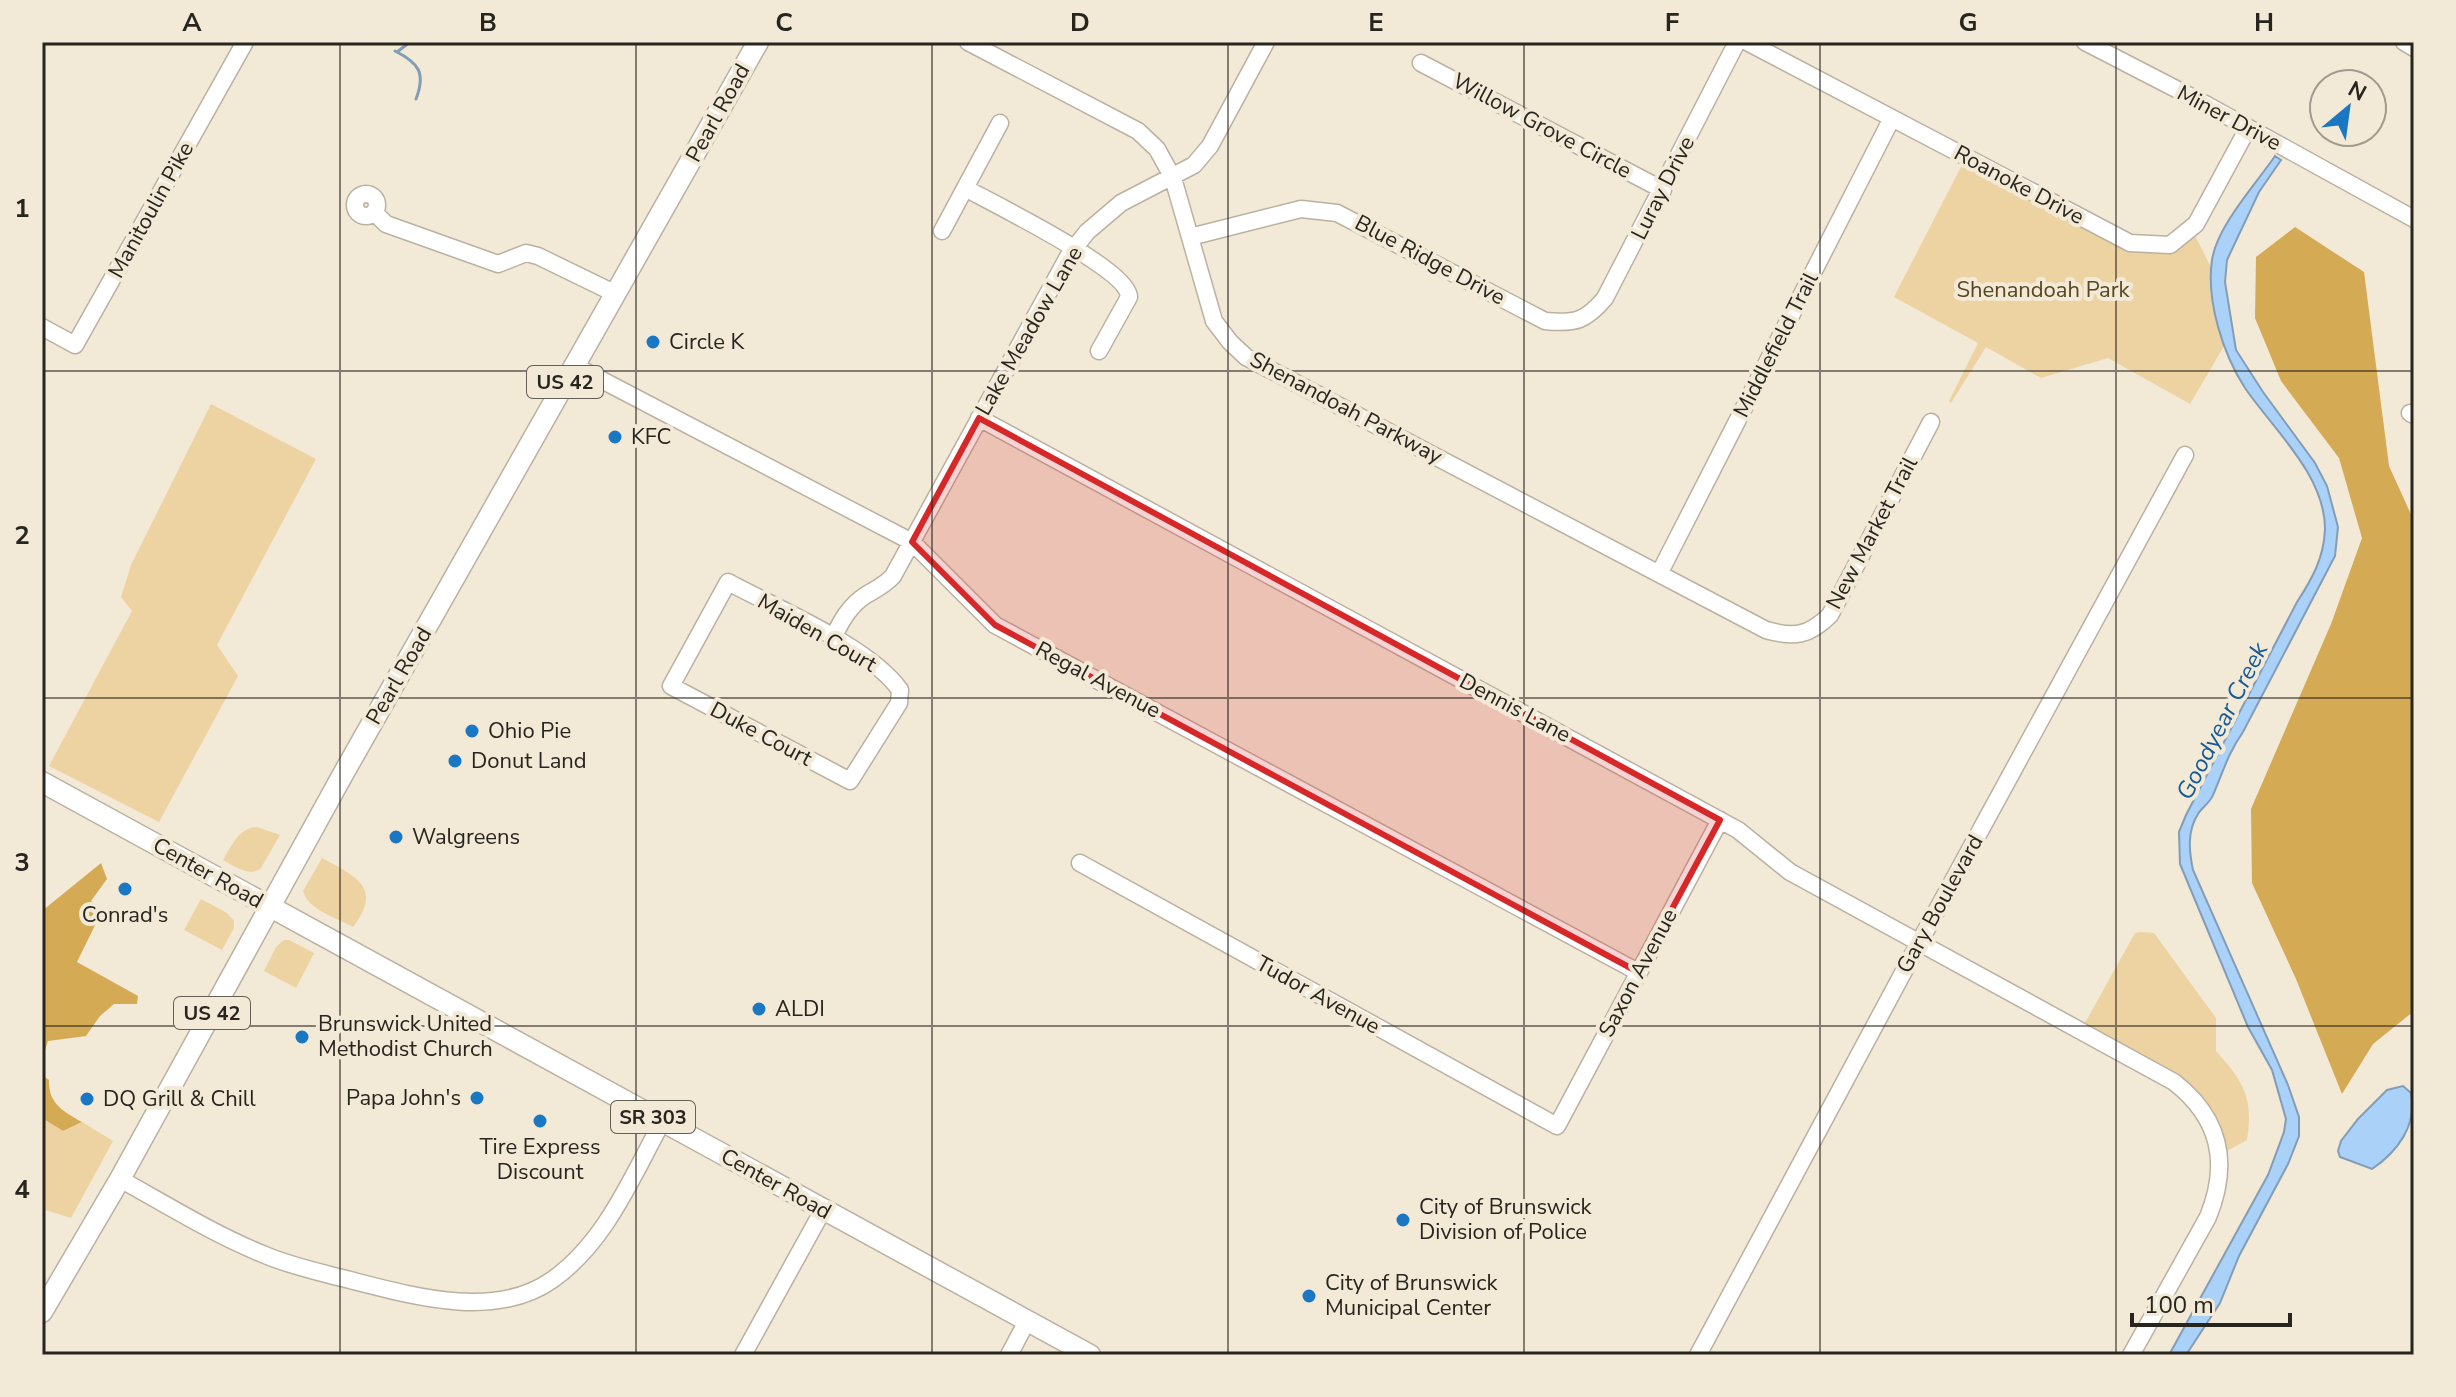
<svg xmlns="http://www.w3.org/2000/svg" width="2456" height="1397" font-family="'Nunito Sans',sans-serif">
<rect width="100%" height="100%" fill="#f2e9d7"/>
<path fill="#edd3a2" d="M1964 161 2134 250C2162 253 2171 251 2194 234L2216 277 2230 336 2190 404 2108 358 2041 378 1986 347 1951 403 1949 401 1978 343 1894 297Z
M211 404 316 459 217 645 238 676 159 822 49 766 132 611 121 597 131 565Z
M257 827 280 835 261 868C249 878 235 866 223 860 233 844 238 829 257 827Z
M322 858C354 876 384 886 353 927 337 918 308 910 303 891Z
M201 899 227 913 234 921V928L222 950 184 930Z
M2140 932 2154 933 2216 1018V1051C2243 1081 2254 1098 2247 1140L2227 1151C2224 1141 2222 1130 2218 1121 2200 1080 2124 1045 2085 1023L2135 933Z
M284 940H289L314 953 296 988 264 971 276 947Z
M42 1118 63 1131 82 1122 113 1141 71 1218 42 1209Z"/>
<path fill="#d5aa54" d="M2295 227 2364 272 2389 466 2414 521V1011L2373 1044 2342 1094 2296 979 2252 883 2251 809 2331 624 2362 538 2339 458 2281 381 2255 318 2256 257Z
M101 863 107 879 91 901 102 911 77 962 138 996 137 1004H114L100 1016 86 1036 48 1041 44 1053 42 911Z
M42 1075 49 1080C48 1103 63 1111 82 1122L63 1131 42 1118Z"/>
<path fill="#aad1f8" stroke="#839db7" stroke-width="2" d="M2275 156 2281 160 2259 192 2227 260 2225 282 2236 350 2263 392 2315 463 2327 486 2338 527 2335 556 2243 732C2227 755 2224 770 2213 795 2210 803 2202 807 2198 814 2187 831 2189 851 2193 870L2288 1085 2299 1117V1136L2288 1164 2239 1256 2220 1303 2186 1355H2169L2268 1175 2284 1132 2286 1119 2272 1070 2248 1027 2180 864 2179 832 2186 815 2297 602C2312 579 2324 558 2325 529 2325 475 2273 429 2245 388 2223 354 2206 301 2212 260 2217 226 2256 184 2275 156Z
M2403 1086 2411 1093C2418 1125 2397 1152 2372 1169L2340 1157 2338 1151 2341 1141 2358 1119 2387 1090Z"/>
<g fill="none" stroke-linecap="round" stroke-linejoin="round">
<path stroke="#839db7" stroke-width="3" d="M395 51C419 63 426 73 416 99
M397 52 410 42"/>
<g stroke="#bab1a1" stroke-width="19">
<path id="minor" d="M968 42 1138 131 1157 149 1173 178 1214 321 1230 342 1246 357 1766 630C1794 638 1809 636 1830 615L1931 422
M1747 42 2130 243 2170 245 2196 224 2248 128
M2085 42 2207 105 2414 219
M2404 42 2414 48
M1421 63 1663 190
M965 188C992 203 1128 269 1129 297L1099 351
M355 205a11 11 0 1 1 22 0a11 11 0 1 1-22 0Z
M374 212 386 224 498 264 526 253 538 256 616 294
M942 231 1000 123
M1190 237 1301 209 1337 213 1545 321C1575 324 1586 321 1605 298L1737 42
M42 327 75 345 245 42
M575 366 912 542 995 625 1638 972
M2410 413 2414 415
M979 418 1738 830 1790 872 2174 1082C2220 1118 2230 1163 2208 1217L2131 1355
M1660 572 1892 118
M728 582C776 608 870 647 900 690L899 703 850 781 671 686Z
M833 638C841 621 850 605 866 595 876 589 885 585 893 576L1069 255 1087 232 1121 203 1194 165 1210 146 1266 42
M1080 863 1557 1126 1720 820
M120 1179C167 1205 215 1235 265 1255 291 1266 319 1272 346 1279 409 1295 494 1321 552 1280 605 1243 632 1177 662 1122
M743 1355 823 1210
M1009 1355 1027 1321
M1698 1355 1919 943 2185 455"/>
</g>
<g stroke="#bab1a1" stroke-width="23">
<path id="major" d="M42 782 1090 1355
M42 1312 120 1179 342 776 758 42"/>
</g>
<use href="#minor" stroke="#fff" stroke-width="16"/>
<use href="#major" stroke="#fff" stroke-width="20"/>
</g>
<path fill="#d62828" fill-opacity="0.2" stroke="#d62828" stroke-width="6" stroke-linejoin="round" d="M979 418 1720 820 1638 972 995 625 912 542Z"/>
<path fill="none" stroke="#28251e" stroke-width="2" stroke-opacity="0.55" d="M340 42V1355M636 42V1355M932 42V1355M1228 42V1355M1524 42V1355M1820 42V1355M2116 42V1355M42 371H2414M42 698H2414M42 1026H2414"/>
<g fill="#1a77c3" stroke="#f2e9d7" stroke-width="3">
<circle cx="653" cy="342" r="8"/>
<circle cx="615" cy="437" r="8"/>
<circle cx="472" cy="731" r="8"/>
<circle cx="455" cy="761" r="8"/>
<circle cx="396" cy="837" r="8"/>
<circle cx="125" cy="889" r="8"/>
<circle cx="759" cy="1009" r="8"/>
<circle cx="302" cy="1037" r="8"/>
<circle cx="477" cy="1098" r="8"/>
<circle cx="87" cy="1099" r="8"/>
<circle cx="540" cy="1121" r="8"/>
<circle cx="1403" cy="1220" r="8"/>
<circle cx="1309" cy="1296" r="8"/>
</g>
<g text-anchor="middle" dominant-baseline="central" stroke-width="8" stroke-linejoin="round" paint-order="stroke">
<g fill="#f2e9d7" stroke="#656056" stroke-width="2">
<rect x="527" y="366" width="76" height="32" rx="6"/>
<rect x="174" y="997" width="76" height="32" rx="6"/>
<rect x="611" y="1101" width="84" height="32" rx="6"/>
</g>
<g font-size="20" font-weight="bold" fill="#28251e">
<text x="565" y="382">US 42</text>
<text x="212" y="1013">US 42</text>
<text x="653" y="1117">SR 303</text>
</g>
<g font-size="22" fill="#28251e" stroke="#f2e9d7">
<text transform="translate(718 113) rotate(-61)">Pearl Road</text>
<text transform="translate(2229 118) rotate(28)">Miner Drive</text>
<text transform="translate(1542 126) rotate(28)">Willow Grove Circle</text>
<text transform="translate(2019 185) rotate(28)">Roanoke Drive</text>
<text transform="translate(1663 188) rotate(-63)">Luray Drive</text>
<text transform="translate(151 210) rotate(-61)">Manitoulin Pike</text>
<text transform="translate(1430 260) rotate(28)">Blue Ridge Drive</text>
<text transform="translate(1029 331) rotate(-60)">Lake Meadow Lane</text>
<text transform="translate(1776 345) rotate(-63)">Middlefield Trail</text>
<text transform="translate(1346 408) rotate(28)">Shenandoah Parkway</text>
<text transform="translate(1872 533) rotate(-62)">New Market Trail</text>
<text transform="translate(817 633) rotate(30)">Maiden Court</text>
<text transform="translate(399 676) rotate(-60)">Pearl Road</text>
<text transform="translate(1098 680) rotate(28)">Regal Avenue</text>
<text transform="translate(1515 708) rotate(28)">Dennis Lane</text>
<text transform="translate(761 734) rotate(28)">Duke Court</text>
<text transform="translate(208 873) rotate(29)">Center Road</text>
<text transform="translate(1940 904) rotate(-61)">Gary Boulevard</text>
<text transform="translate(1638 973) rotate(-62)">Saxon Avenue</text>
<text transform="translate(1318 995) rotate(29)">Tudor Avenue</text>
<text transform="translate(776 1184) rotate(29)">Center Road</text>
</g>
<g font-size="22" fill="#584621" stroke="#f2e9d7">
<text x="2043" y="290">Shenandoah Park</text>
</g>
<g font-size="22" fill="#28251e" stroke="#f2e9d7" text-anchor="start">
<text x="669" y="342">Circle K</text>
<text x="631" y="437">KFC</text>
<text x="488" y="731">Ohio Pie</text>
<text x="471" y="761">Donut Land</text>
<text x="412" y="837">Walgreens</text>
<text x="125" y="915" text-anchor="middle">Conrad's</text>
<text x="775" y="1009">ALDI</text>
<text x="318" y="1024">Brunswick United<tspan x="318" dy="25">Methodist Church</tspan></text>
<text x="461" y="1098" text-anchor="end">Papa John's</text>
<text x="103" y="1099">DQ Grill &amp; Chill</text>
<text x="540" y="1147" text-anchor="middle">Tire Express<tspan x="540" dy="25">Discount</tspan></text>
<text x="1419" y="1207">City of Brunswick<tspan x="1419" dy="25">Division of Police</tspan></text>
<text x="1325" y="1283">City of Brunswick<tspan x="1325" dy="25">Municipal Center</tspan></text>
</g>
<g font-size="24" font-style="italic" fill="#145a95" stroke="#f2e9d7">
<text transform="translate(2222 721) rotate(-63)">Goodyear Creek</text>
</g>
</g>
<rect width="2456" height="1397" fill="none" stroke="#f2e9d7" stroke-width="88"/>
<g transform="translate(2348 108) rotate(29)"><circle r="38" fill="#f2e9d7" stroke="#a19b8d" stroke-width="2"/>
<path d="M0-6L14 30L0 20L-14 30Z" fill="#1a77c3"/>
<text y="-12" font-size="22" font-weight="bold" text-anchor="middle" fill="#28251e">N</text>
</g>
<path d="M2132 1313v12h158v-12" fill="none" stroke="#28251e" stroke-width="4"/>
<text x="2144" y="1313" font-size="24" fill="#28251e" stroke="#f2e9d7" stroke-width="6" paint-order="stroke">100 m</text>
<rect x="44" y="44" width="2368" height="1309" fill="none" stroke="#28251e" stroke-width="3"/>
<g font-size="26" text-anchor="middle" font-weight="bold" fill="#28251e">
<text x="192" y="31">A</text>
<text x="488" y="31">B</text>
<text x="784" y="31">C</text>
<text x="1080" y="31">D</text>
<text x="1376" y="31">E</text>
<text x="1672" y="31">F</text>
<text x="1968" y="31">G</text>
<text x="2264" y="31">H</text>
<text x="22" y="217">1</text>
<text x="22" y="544">2</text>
<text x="22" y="871">3</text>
<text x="22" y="1198">4</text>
</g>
</svg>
